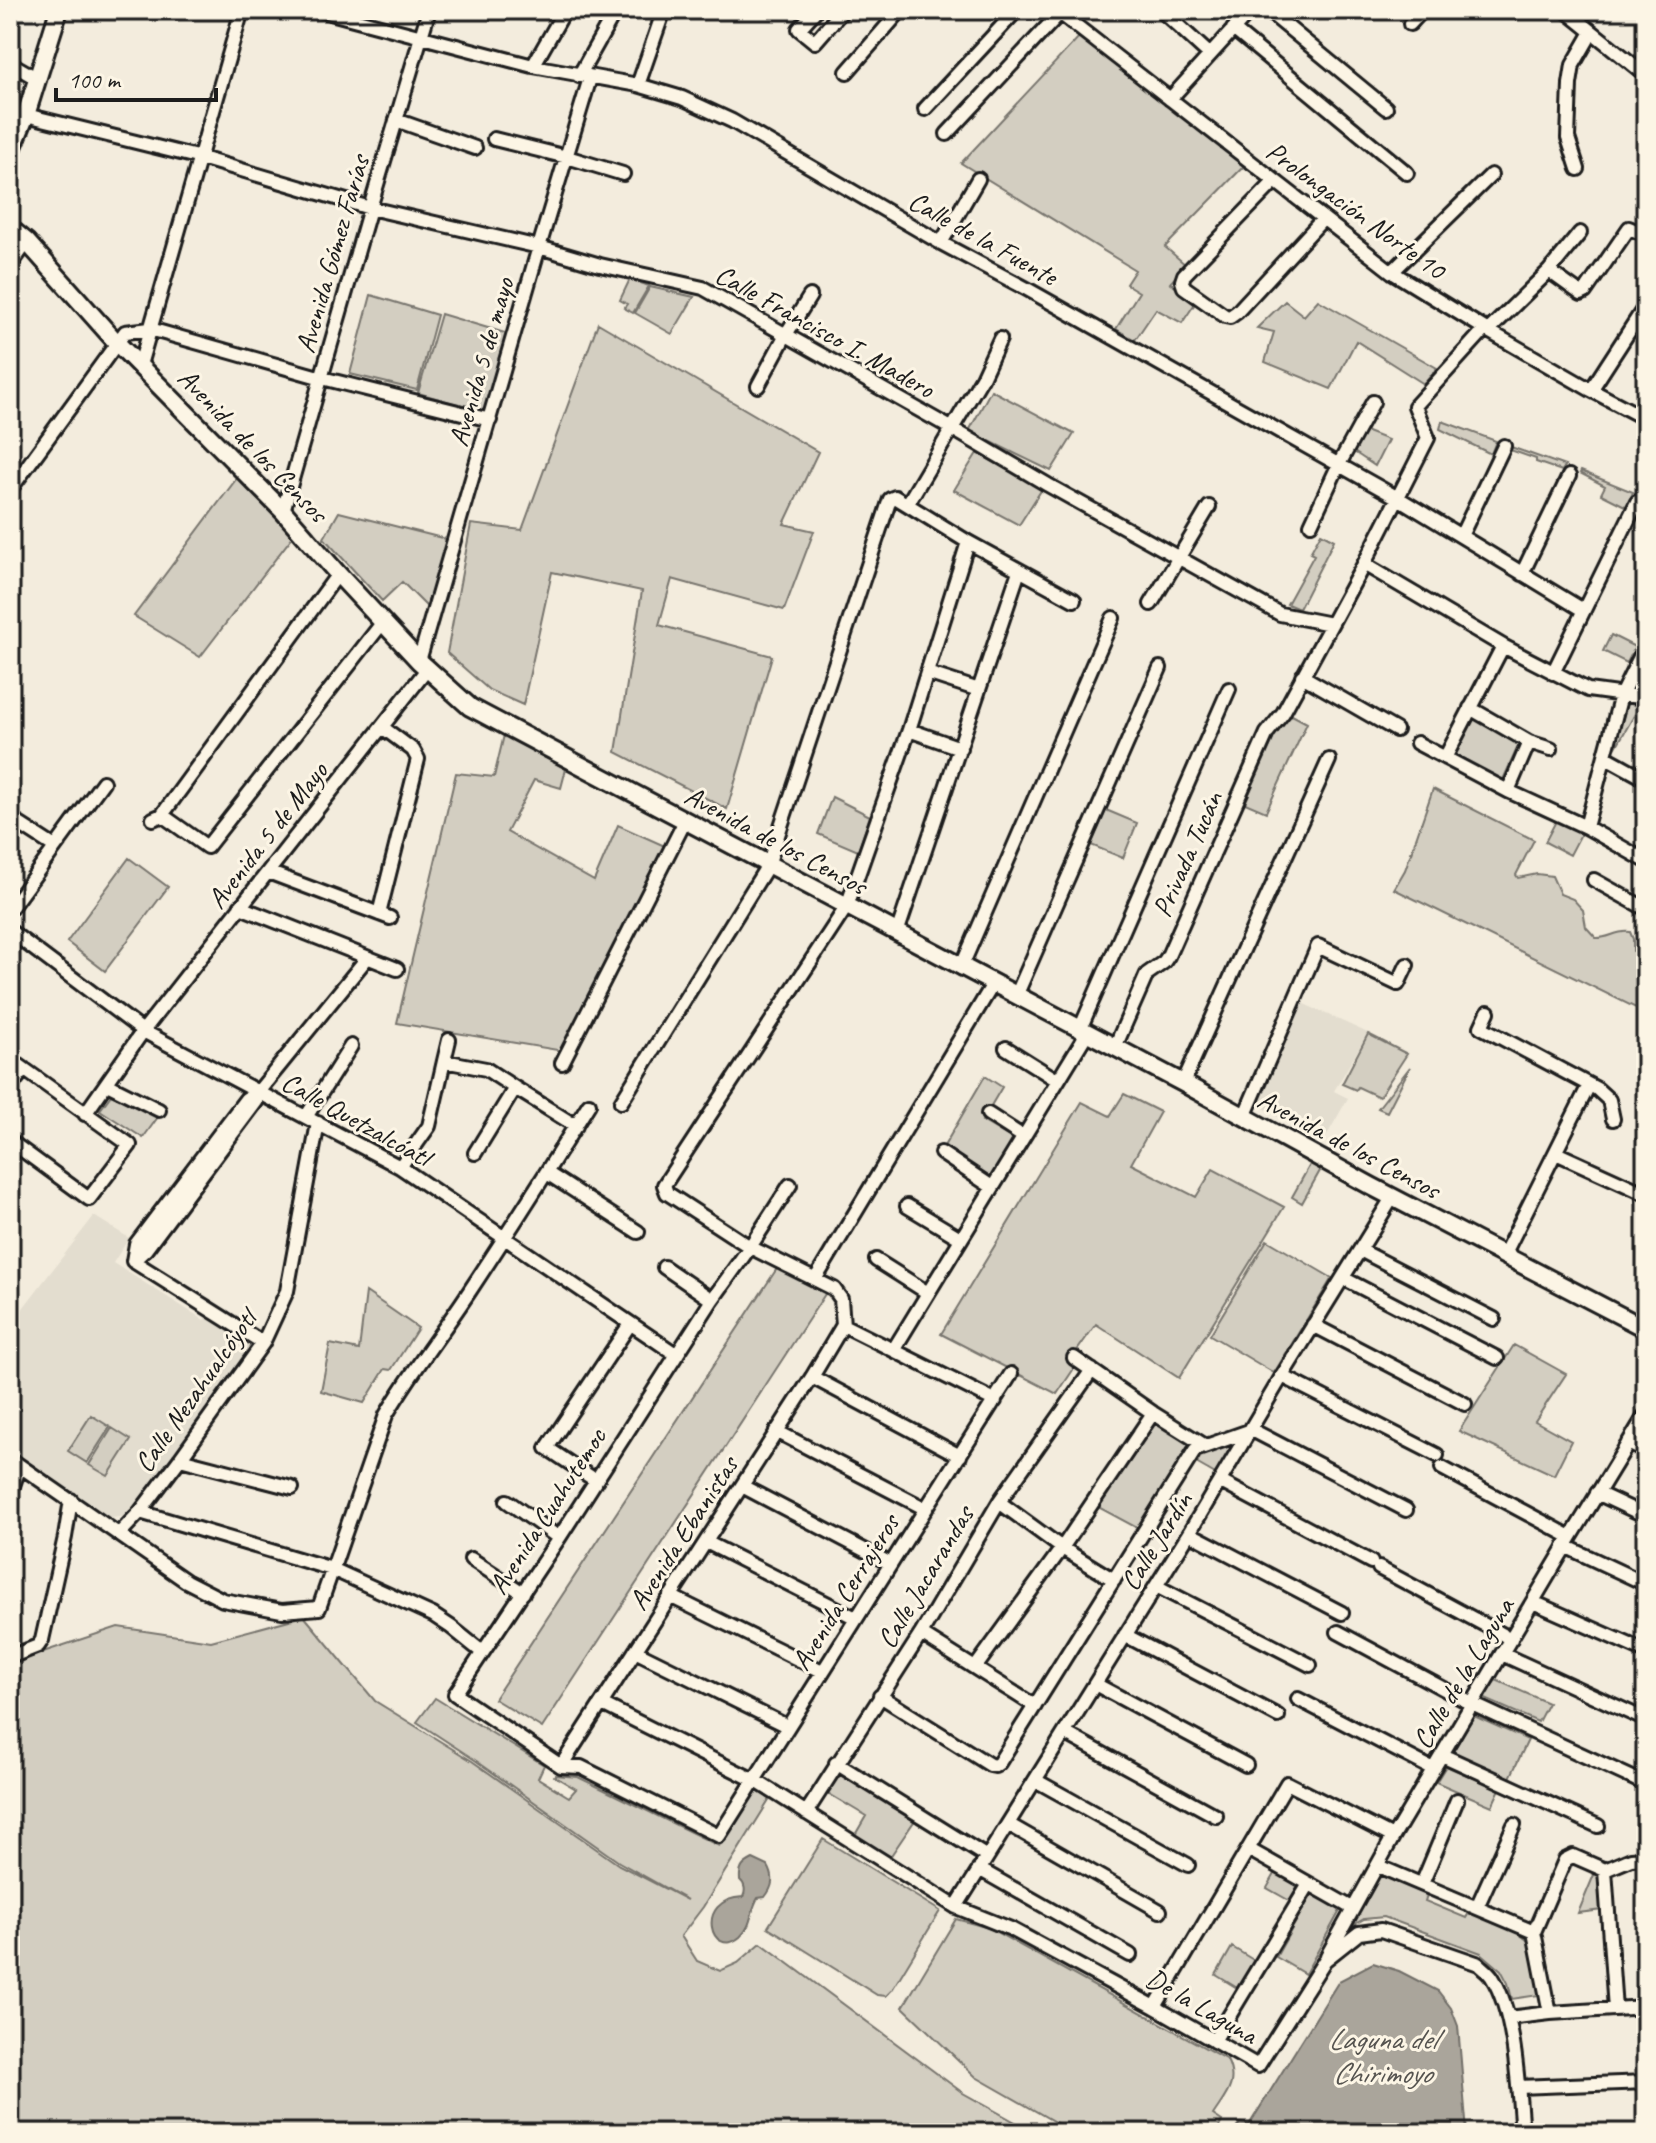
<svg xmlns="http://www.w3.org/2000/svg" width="1656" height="2143" font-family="Caveat,sans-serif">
<rect width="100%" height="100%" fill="#f3ecdd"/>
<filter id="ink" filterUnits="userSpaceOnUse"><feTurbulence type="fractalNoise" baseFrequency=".0125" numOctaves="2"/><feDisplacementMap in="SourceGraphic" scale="16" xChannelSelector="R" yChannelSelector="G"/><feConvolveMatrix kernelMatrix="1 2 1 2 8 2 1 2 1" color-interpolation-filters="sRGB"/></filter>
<g filter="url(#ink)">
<path fill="#e3ddcf" d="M1302 1003 1368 1033 1334 1091 1348 1098 1322 1144 1256 1103Z
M94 1216 129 1238 113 1263 204 1320 209 1313 255 1343 127 1516 111 1518 10 1450V1325Z"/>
<path fill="#d3cec1" stroke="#78756e" stroke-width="2" d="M1079 37 1246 164 1165 247 1186 265 1170 283 1196 302 1182 323 1156 309 1135 340 1116 329 1139 292 1126 284 1135 270 961 163Z
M630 279 649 286 633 313 624 308 627 304 620 300Z
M650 287 694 297 672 334 635 313Z
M371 295 437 315 417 390 350 374Z
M1318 300 1437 368 1424 384 1356 341 1331 389 1265 362 1274 332 1257 328 1285 301 1304 316Z
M441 314 508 334 486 412 418 393Z
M598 323 818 452 784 524 814 531 784 610 672 579 659 625 772 656 727 809 616 752 642 591 552 572 523 705 489 690 447 653 471 524 522 530Z
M991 390 1074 434 1051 471 969 431Z
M1442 421 1496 441 1491 454 1440 429Z
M1365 431 1388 440 1375 466 1354 452Z
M1511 447 1565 466 1562 471 1536 462V459L1510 450Z
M977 453 1042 489 1019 525 954 490Z
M1581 471 1633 492 1627 507 1601 494 1605 486 1580 473Z
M237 478 293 536 200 657 134 616Z
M339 512 450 540 429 609 402 582 382 601 324 538Z
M1321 533 1334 540 1299 609 1287 604 1314 555 1310 553Z
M1611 635 1635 647 1627 663 1603 651Z
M1628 699 1643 700 1616 747 1615 746Z
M1290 714 1307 723 1266 812 1245 803 1274 737Z
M1473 717 1520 742 1502 782 1453 758Z
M504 735 566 769 561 788 534 780 507 832 594 881 618 825 667 847 563 1051 397 1023 456 773 494 777Z
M1433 789 1534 840 1516 875 1518 878 1537 874 1552 876 1560 894 1573 899 1583 910 1586 927 1596 938C1608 939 1617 930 1630 932L1633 939V951L1646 954V1013L1394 889 1405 870Z
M832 797 870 816 858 851 818 834Z
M1106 810 1137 823 1123 858 1091 845Z
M1557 819 1582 832 1570 855 1545 842Z
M129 858 168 887 105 971 67 942Z
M1368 1034 1407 1054 1379 1097 1358 1087 1356 1090 1342 1084Z
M1410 1067 1387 1112 1378 1108Z
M985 1076 1002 1087 982 1121 1014 1140 991 1177 943 1148Z
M1124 1094 1160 1112 1131 1164 1196 1197 1213 1169 1284 1207 1179 1378 1096 1324 1069 1362 1075 1367 1057 1394 941 1334 1082 1102 1110 1116Z
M111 1095 158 1117 143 1138 100 1110Z
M1311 1163 1321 1169 1302 1203 1292 1197Z
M1267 1240 1332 1278 1274 1373 1210 1335Z
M778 1267 827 1291 542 1728 494 1699Z
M366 1292 418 1328 391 1370 385 1369 364 1403 321 1391 330 1344 359 1350Z
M1514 1345 1566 1374 1535 1421 1571 1441 1554 1475 1459 1431Z
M91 1415 110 1427 87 1463 68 1451Z
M1156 1420 1195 1443 1139 1529 1098 1507Z
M112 1428 131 1440 108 1476 89 1465Z
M1238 1438 1217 1475 1196 1463 1203 1452Z
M304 1616 375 1701 472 1761 619 1865 687 1900 619 1862 475 1760 417 1722 435 1698 544 1765 538 1778 569 1797 576 1789 554 1776 555 1775 578 1777 719 1846 756 1790 770 1799 703 1907 681 1936 697 1961 720 1971 738 1963 761 1943 963 2093 1035 2133H10V1663L118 1627 211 1641Z
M1496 1680 1548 1703 1538 1722 1483 1698Z
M1474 1716 1528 1740 1509 1780 1452 1753Z
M1446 1766 1500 1789 1492 1806 1436 1782Z
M839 1772 915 1820 890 1857 855 1835 866 1816 826 1792Z
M823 1839 940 1911 892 1990 886 1996 877 1995 768 1927Z
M1596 1870 1600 1871 1602 1910 1578 1913Z
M1276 1872 1299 1885 1290 1901 1267 1888Z
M1380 1875 1392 1877 1428 1892 1425 1901 1466 1918 1470 1911 1518 1933 1532 1944 1539 1995 1512 1999 1508 1983 1501 1970 1481 1953 1384 1917 1364 1919 1348 1928Z
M1312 1893 1341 1909 1305 1974 1276 1957Z
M956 1919 989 1928 1227 2060C1239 2084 1225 2096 1213 2115L1222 2121 1216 2133H1074L976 2077 903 2007Z
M1232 1947 1255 1961 1239 1989 1216 1975Z"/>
<path fill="#aaa59b" stroke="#716e68" stroke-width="2" d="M753 1859 768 1866C775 1878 773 1887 765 1897L758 1898C750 1910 753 1925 740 1937 711 1961 693 1899 743 1897 746 1891 745 1884 740 1880 739 1868 743 1864 753 1859Z
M1373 1963 1399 1971 1438 1991 1451 2008 1458 2026 1467 2133H1233L1240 2123 1249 2125 1339 1981Z"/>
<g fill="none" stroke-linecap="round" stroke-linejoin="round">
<g stroke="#1c1c1c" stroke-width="18">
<path id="street" d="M319 10 533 66 638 85 682 98 732 121 941 243 1027 289 1398 498 1583 610
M816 10 799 29 815 42 843 10
M1056 10 1392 272 1485 329 1591 390 1646 419
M1161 10 1209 54
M1267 10 1386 108
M1565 10 1646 75
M1410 24 1423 10
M1233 29 1407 173
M10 63 36 78
M533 66 565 10
M847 72 901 10
M579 76 616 10
M638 85 664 10
M1170 99 1251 10
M925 109 1017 10
M26 115 201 158 370 208 539 247 600 265 703 288 951 428 1048 485 1280 614 1331 624
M396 120 475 148
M947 134 1060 13
M494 139 567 157 623 174
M1578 169 1568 138 1570 84 1573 65 1592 32
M1275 181 1184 275 1182 281 1184 287 1225 316 1230 317 1237 312 1323 219
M941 243 978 179
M10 266 27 242
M1549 271 1581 294 1585 292 1629 228 1641 233 1646 227
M1392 272 1491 175
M1488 331 1549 271 1580 233
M140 365 242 10
M758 386 785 336 810 296
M1591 390 1646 305
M10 490 125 332 150 329 322 378 490 420
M908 503 982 378 1000 339
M283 511 370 208 429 10
M1311 524 1338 466 1373 402
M1461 536 1504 446
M1364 564 1503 646 1588 690 1646 698
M1522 574 1569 476
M1151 604 1209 507
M419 661 539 247 590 78
M927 673 979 690
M1553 673 1637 502
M1302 676 1396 730
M1470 708 1529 742 1551 749
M909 730 960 748
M1417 743 1508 791 1586 827 1646 861
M1606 757 1646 779
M1445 758 1503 646
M1508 791 1529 742
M162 815 207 847 383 622
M10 818 55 847
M153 819 162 815 338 574
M1586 827 1621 695 1646 645
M268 872 390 918
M1594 880 1646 909
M240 907 397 969
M10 909 103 782
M379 914 418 759 413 750 382 727
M10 931 143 1031 400 1167 677 1355
M897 933 1019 571
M961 968 1113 618
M1016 996 1160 668
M1488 1012 1481 1027 1597 1089 1609 1100 1613 1119
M1080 1029 1229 689
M1115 1047 1147 974 1164 962 1168 956 1267 733 1283 713 1364 564 1428 438 1415 406 1485 329
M1006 1048 1057 1080
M10 1059 130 1145 89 1199 10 1141
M444 1061 449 1040
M562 1063 685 821
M1183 1083 1329 760
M107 1084 159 1110
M10 1088 24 1069
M621 1102 768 865 890 499 895 497 968 542 1074 600
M85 1114 143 1031 428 668
M988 1114 1022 1136
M306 1117 351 1046
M1244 1117 1318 946 1398 984 1407 965
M475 1153 515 1088 576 1126
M941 1153 992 1187
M1556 1153 1646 1194
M400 1167 429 1126 444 1061 486 1069 515 1088
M547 1173 638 1232
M907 1206 960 1238
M1360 1250 1494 1319
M1504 1255 1589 1085
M876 1260 928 1293
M133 1261 136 1244 246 1099 258 1092 367 958
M133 1261 146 1249 256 1102 258 1092
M133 1261 263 1343
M664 1267 712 1300
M816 1278 993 984
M1343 1278 1497 1358
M843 1325 841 1299 834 1289 750 1247 667 1193 664 1185 847 906 909 730 968 542
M843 1325 995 1401
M1313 1325 1465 1404
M894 1349 1087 1033
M1074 1358 1153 1413 1204 1445
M1282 1376 1437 1455
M812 1377 960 1456
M776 1431 926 1509
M1628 1443 1646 1452
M10 1459 186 1581 223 1600 282 1611 319 1608 386 1415C411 1372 442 1333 469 1292 510 1230 550 1167 589 1104
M180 1459 292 1488
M1442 1468 1571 1537
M595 1480 547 1448 630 1324
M1221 1482 1371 1562
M742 1486 891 1564
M1597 1493 1646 1516
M10 1494 20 1466
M507 1501 559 1538
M999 1502 1062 1548 1114 1580
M140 1512 332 1569 433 1615 451 1627 482 1652
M1189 1533 1342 1613
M119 1534 140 1512 180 1459 263 1343 287 1291 318 1123
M706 1542 856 1618
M1565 1546 1646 1584
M471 1559 523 1593
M1379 1568 1511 1639
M1156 1586 1310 1665
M670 1596 822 1671
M1533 1602 1646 1652
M1338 1632 1472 1704 1639 1781
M921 1634 1035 1706
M1125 1635 1278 1716
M635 1651 787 1726
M1502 1654 1646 1720
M10 1657 38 1646 42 1640 65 1537 71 1500
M975 1668 1062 1548 1153 1413
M1095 1684 1246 1765
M880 1696 990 1765 995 1766 999 1763 1195 1450 1252 1430 1406 1510
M1298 1699 1433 1769
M602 1704 756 1781 956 1907 1011 1929 1155 2007 1258 2066 1325 1960 1359 1933 1381 1930 1479 1964C1483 1968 1489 1972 1492 1977 1516 2015 1518 2089 1522 2133
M1065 1733 1216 1816
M1442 1755 1598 1826
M836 1763 987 1857
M561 1766 455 1694 559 1538 712 1300 750 1247 790 1185
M561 1766 581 1767 719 1836 1011 1374
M561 1766 812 1377 843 1325
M1035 1780 1188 1865
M806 1813 921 1634 999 1502 1092 1370
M1008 1824 1160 1911
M1248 1849 1352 1908
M1378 1866 1534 1932
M979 1869 1130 1955
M1605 1870 1615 2009
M1422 1884 1457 1800
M956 1907 1189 1533 1282 1376 1392 1198
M1477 1907 1514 1825
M1534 1932 1565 1860 1573 1856 1605 1870 1631 1859 1646 1858
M1534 1932 1550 2013
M1327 1956 1393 1837 1571 1537 1646 1414
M1155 2007 1287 1783 1393 1837
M1508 2018 1550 2013 1646 2007
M1214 2041 1309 1884
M1518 2087 1646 2082"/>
</g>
<g stroke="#1c1c1c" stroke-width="22">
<path id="secondary" d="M10 154 26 115 59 10
M10 228 27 242 117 343 283 511 338 574 419 661 470 707 1183 1083 1371 1186 1646 1329"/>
</g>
<use href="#street" stroke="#fcf5e5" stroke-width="12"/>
<use href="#secondary" stroke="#fcf5e5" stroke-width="16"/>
</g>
</g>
<g text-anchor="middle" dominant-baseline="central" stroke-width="6" stroke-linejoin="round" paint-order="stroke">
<g font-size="28" fill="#1c1c1c" stroke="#fcf5e5">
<text transform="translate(1356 210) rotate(36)">Prolongación Norte 10</text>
<text transform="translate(983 238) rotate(29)">Calle de la Fuente</text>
<text transform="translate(332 254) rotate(-74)">Avenida Gómez Farías</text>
<text transform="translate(825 331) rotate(29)">Calle Francisco I. Madero</text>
<text transform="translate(481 362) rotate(-74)">Avenida 5 de mayo</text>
<text transform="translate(253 445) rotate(46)">Avenida de los Censos</text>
<text transform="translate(267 835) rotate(-52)">Avenida 5 de Mayo</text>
<text transform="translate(776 840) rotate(28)">Avenida de los Censos</text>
<text transform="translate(1187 854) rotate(-66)">Privada Tucán</text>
<text transform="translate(356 1119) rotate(29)">Calle Quetzalcóatl</text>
<text transform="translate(1349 1144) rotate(28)">Avenida de los Censos</text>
<text transform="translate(195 1391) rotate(-55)">Calle Nezahualcóyotl</text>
<text transform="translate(547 1511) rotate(-57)">Avenida Cuahutemoc</text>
<text transform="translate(683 1533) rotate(-57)">Avenida Ebanistas</text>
<text transform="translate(1156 1541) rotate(-58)">Calle Jardín</text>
<text transform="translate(925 1577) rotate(-59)">Calle Jacarandas</text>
<text transform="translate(845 1592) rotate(-58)">Avenida Cerrajeros</text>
<text transform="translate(1463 1673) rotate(-59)">Calle de la Laguna</text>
<text transform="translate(1202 2006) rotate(30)">De la Laguna</text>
</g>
<g font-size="30" font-style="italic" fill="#55534f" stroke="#fcf5e5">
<text x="1382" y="2039">Laguna del<tspan x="1382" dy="34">Chirimoyo</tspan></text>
</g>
</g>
<rect width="1656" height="2143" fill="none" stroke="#fcf5e5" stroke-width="40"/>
<rect x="20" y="20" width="1616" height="2103" fill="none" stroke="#1c1c1c" stroke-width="3" filter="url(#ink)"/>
<path d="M56 88v12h160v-12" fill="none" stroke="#1c1c1c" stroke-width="4"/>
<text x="68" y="88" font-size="24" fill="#1c1c1c" stroke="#fcf5e5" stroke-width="6" paint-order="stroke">100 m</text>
</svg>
